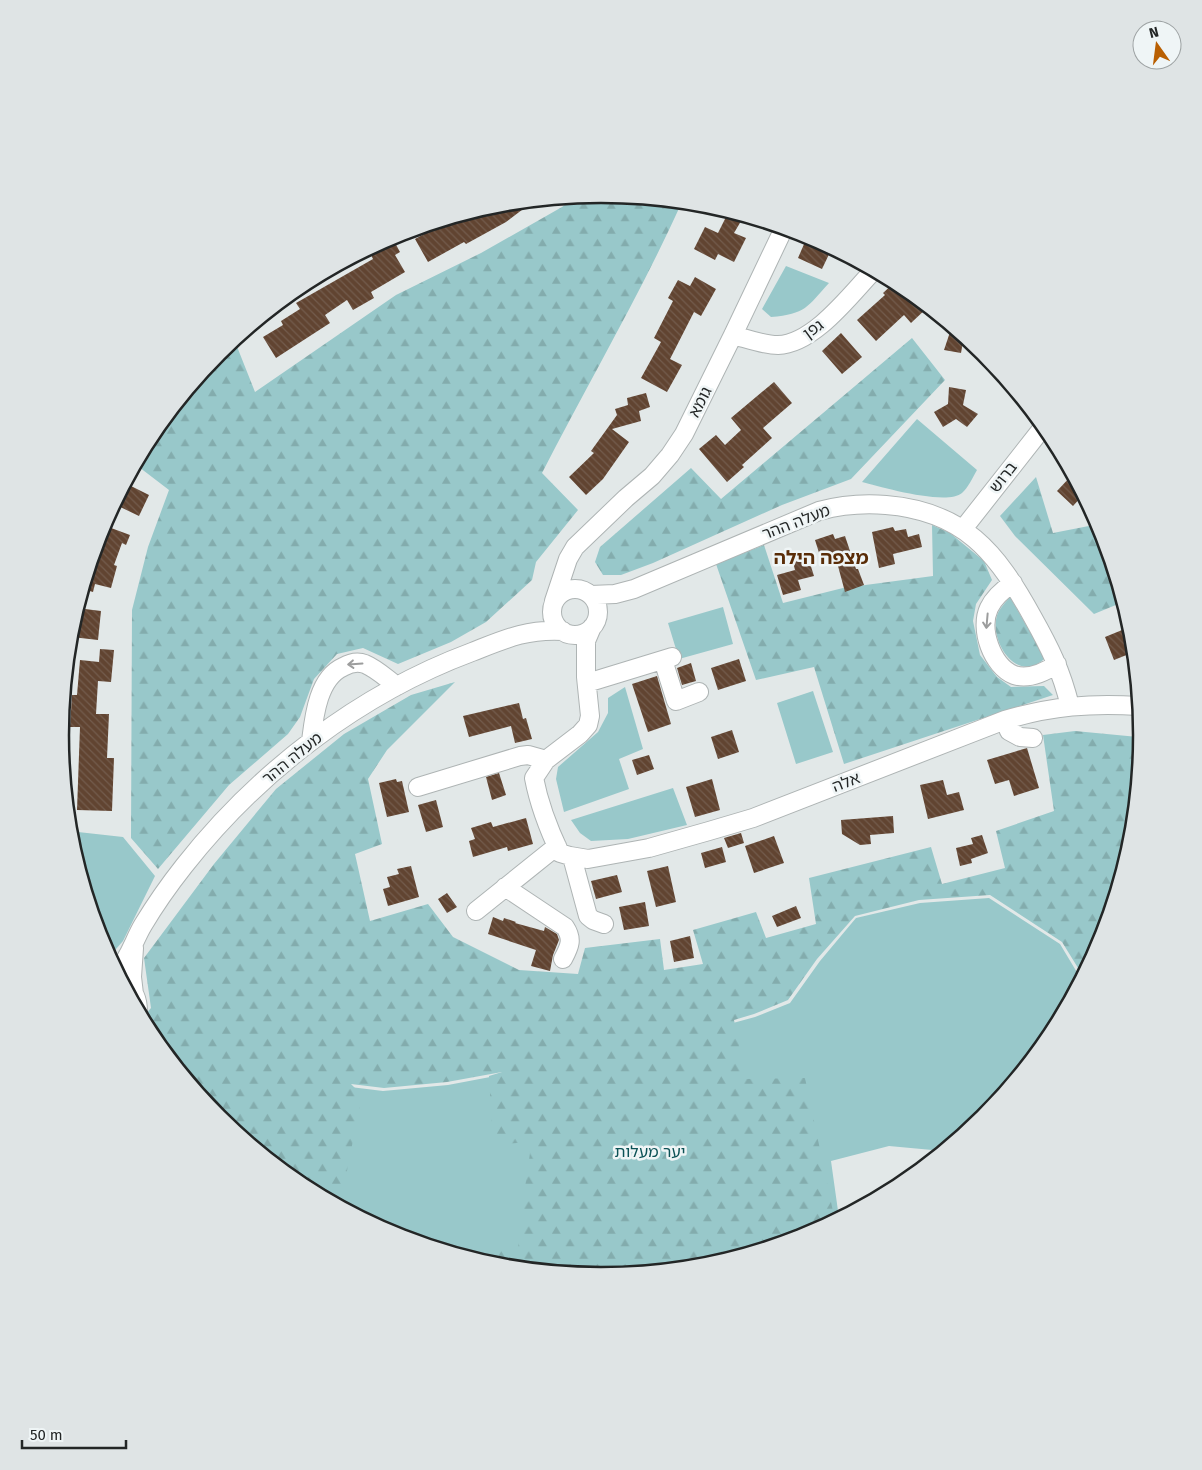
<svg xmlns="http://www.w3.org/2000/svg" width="1202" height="1470" font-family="'Fira Sans','Noto Sans Hebrew',sans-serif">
<defs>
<pattern id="forest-firs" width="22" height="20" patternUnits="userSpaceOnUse" patternTransform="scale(1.25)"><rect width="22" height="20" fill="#98c8ca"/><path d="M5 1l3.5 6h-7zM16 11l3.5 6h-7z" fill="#83acad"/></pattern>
<pattern id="building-back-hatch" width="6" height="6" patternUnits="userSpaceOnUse" patternTransform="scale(1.25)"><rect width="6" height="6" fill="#614431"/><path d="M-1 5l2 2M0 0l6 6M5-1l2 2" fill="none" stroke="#735c4d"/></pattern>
</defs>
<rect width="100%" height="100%" fill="#e2e8e8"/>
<path fill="#98c8ca" d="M786 266 829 283C807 307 806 314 771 317L762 309Z
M917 419 977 470C973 477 968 488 962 493 947 506 881 487 862 482Z
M723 607 733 644 679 659 668 623Z
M625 687 643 749 619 759 629 789 564 812 556 779 558 767 598 732 608 713V698Z
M813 691 833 752 796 764 777 703Z
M673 788 687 825 628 839 591 841 580 833 571 820Z
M69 831 123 837 155 876 123 941 109 957 101 942 70 840Z
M989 898 1060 944 1081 979 1051 1036 983 1118 943 1151 889 1146 831 1161 839 1218 808 1235 706 1266 601 1276 495 1266 394 1235 300 1185 218 1117 326 1084 383 1091 448 1085 638 1049 755 1017 790 1003 820 961 856 918 920 903Z"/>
<path fill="url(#forest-firs)" d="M601 194 682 202C640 295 588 383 542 473L578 510 536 562 532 580 486 622 451 642 398 664 363 648 337 654 314 679 300 717 288 734 229 785 158 869 131 838 132 610 148 547 169 490 135 464 151 434 219 352 234 339 255 392 396 295 481 253 562 207 577 196Z
M912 338 945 380 851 479 782 505 653 563 621 575H603L595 562 600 547 691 468 721 499Z
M1036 477 1053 533 1099 524 1123 602 1094 614 1015 536 1000 516Z
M932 525 950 533 984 561 992 580 976 604 973 621 980 655 997 677 1011 687 1044 686 1053 695 844 764 814 667 756 680 716 564 764 545 783 603 843 588 933 576Z
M1010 597 1045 658C1019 684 992 646 996 620 997 611 1004 604 1010 597Z
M455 682 387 750 368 779 382 844 355 854 370 921 428 904 453 937 519 970 578 974 585 948 660 939 664 970 703 964 693 930 756 912 766 938 816 924 809 878 931 847 942 884 1005 868 996 831 1054 811 1043 735 1075 731 1138 737 1141 740 1132 841 1101 942 1083 976 1062 942 990 895 919 900 855 916 817 959 788 1000 754 1014 734 1020 746 1079 805 1078 835 1221 815 1231 698 1266 601 1276 495 1266 460 1255 518 1248 522 1208 530 1153 528 1142 493 1145 489 1076 502 1072 447 1082 384 1088 351 1084 362 1095 340 1206 300 1185 218 1117 151 1035 142 1018 151 1008 144 958 214 864 276 789 344 734 411 695Z"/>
<path fill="url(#building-back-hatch)" d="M535 200 506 222 466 244 464 242 428 262 415 239 452 219 451 218 473 211 475 215 496 204Z
M729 211 744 216 734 233 746 238 734 262 718 254 715 260 694 249 705 227 718 233Z
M808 235 832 248 822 269 798 258Z
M394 241 400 252 395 255 405 272 371 292 374 298 353 310 347 300 325 315 330 323 276 358 263 337 283 325 281 321 300 309 296 303 373 259 371 255Z
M695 277 716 289 701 316 694 312 670 359 682 365 667 392 641 378 661 342 654 338 673 301 668 298 678 280 690 286Z
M895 282 928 307 911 323 904 315 876 341 857 320 885 295 883 293Z
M952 326 964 336 961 353 944 350Z
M841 333 862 357 842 374 822 351Z
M774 382 792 403 763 428 772 438 742 465 744 467 727 482 699 449 716 435 725 445 741 430 731 418Z
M949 387 966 390 963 405 978 414 967 427 956 419 943 427 934 412 948 404Z
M646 393 650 407 639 411 641 421 612 429 629 442 603 479 586 495 569 477 594 453 591 451 617 415 615 409 628 405 627 398Z
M1072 475 1083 495 1073 506 1057 491Z
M125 483 149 495 139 516 114 504Z
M103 525 130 535 126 545 122 543 114 565 117 566 111 588 95 584 93 592 83 589 94 552 97 553 99 546 96 545Z
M893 527 895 531 906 529 908 537 919 534 922 547 893 554 895 564 879 568 872 532Z
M833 534 835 539 845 536 856 569H858L864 585 845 592 835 555 821 559 815 540Z
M807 554 814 576 798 580 801 590 783 595 777 575 795 570 793 562 798 561 797 557Z
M77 608 101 611 98 640 72 637Z
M1127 628 1130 634 1132 633 1134 652 1114 660 1105 637Z
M100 649 114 650 111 682 98 681 96 714H109L107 758H114L112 811 77 810 80 727H70L72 695H77L80 660 99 662Z
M739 659 746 681 718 690 711 668Z
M691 663 696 681 682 685 677 668Z
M657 676 671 724 648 732 632 684Z
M519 703 523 719 526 718 532 739 515 743 511 726 469 737 463 716Z
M732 730 739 752 718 759 711 737Z
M1027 748 1039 788 1014 796 1009 780 995 784 987 760Z
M649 755 654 769 637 775 632 760Z
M499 773 506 795 492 800 486 777Z
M396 779 397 782 402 781 409 812 387 817 379 783Z
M712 779 720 810 695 817 686 787Z
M943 780 947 795 959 792 964 810 928 819 920 785Z
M436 800 443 827 426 832 418 805Z
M893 816 894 833 870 835 871 844 860 845 842 834 841 820Z
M526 818 533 844 508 851 507 847 473 857 469 841 475 839 471 828 491 822 493 827Z
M741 833 744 843 728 848 724 838Z
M982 835 988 853 971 859 972 863 960 866 956 848 973 844 971 838Z
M774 836 784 863 754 873 745 846Z
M722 847 726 862 705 868 701 853Z
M411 866 419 897 388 906 383 889 390 887 387 877 399 874 397 869Z
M668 866 676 902 656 907 647 871Z
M617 875 622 892 596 899 591 881Z
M447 893 457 907 447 913 438 899Z
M645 902 649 926 624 930 619 907Z
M796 906 801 918 777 927 772 916Z
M493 917 503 921 504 918 516 922 515 923 544 931 545 927 557 934 559 940 553 955 550 971 531 966 536 950 488 934Z
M690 936 694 958 674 962 670 941Z"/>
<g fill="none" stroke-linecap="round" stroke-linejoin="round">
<g stroke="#aeb4b4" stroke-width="20">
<path id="minor" d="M733 335C748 339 763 345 778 345 814 344 851 294 874 270
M963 529 1044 426
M1013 583C1004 589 994 597 989 608 979 629 992 666 1014 675 1029 680 1045 672 1057 664
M552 612a23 23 0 1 1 46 0a23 23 0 1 1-46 0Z
M591 595 615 594 634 589 819 511C841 505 862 503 886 505 963 511 997 552 1032 616 1050 648 1061 670 1070 706
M554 601 568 559 575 547 626 498 652 476 670 455 684 434 733 335 784 228
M592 627 586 641V677L590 716 588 725 580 734 546 760 534 778C539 804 549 830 560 853L570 856 588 859 649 848 709 831 753 818 1005 720C1052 706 1091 703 1139 706
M663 660 676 701 699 692
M587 683 672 657
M1005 720 1009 731 1020 737 1033 738
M311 741C314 717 318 678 343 667 350 663 357 661 365 664 377 669 387 679 397 686
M418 787 520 756 528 755 546 760
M572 857 588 916 593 920 604 924
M505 887 565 927C573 939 570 946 563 959
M476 911 557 846
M134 948 132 977 134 994
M117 971C129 959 134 940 143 925 155 905 169 885 184 866 258 772 359 694 472 652 505 639 526 629 563 631
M127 986C136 992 138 1002 138 1012"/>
</g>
<use href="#minor" stroke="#fff" stroke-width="18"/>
</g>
<defs><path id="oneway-shaft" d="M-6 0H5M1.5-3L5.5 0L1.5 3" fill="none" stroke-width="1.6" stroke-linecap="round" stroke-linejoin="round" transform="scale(1.25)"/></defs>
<g stroke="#9c9d9d">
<use href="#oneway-shaft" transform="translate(987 621) rotate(95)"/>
<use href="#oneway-shaft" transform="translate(355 664) rotate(176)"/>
</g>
<g text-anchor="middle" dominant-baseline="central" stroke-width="5" stroke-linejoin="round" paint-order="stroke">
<g font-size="16" fill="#232626" stroke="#eff5f6">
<text transform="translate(813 329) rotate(-36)">גפן</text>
<text transform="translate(700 402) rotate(-63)">גומא</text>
<text transform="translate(1003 477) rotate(-52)">ברוש</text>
<text transform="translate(796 522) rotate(-21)">מעלה ההר</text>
<text transform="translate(292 758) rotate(-39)">מעלה ההר</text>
<text transform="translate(846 782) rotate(-21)">אלה</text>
</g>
<g font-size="16" fill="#0c5256" stroke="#eff5f6">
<text x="650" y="1151">יער מעלות</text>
</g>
<g font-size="19" font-weight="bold" fill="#5a2d08" stroke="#eff5f6">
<text x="821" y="557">מצפה הילה</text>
</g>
</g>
<path d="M0 0H1202V1470H0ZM69 735a532 532 0 1 1 1064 0a532 532 0 1 1-1064 0Z" fill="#dfe4e5" fill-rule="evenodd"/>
<path fill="none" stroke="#232626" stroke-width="2.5" d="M69 735a532 532 0 1 1 1064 0a532 532 0 1 1-1064 0Z"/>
<g transform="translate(1157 45) rotate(346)"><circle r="24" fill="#eff5f6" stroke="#9da2a3"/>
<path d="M0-4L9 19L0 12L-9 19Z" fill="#b95f01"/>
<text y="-8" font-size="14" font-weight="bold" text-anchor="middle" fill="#232626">N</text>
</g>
<path d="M22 1440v8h104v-8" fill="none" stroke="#232626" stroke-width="2.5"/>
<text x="30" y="1440" font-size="15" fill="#232626" stroke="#eff5f6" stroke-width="4" paint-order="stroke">50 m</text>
</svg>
